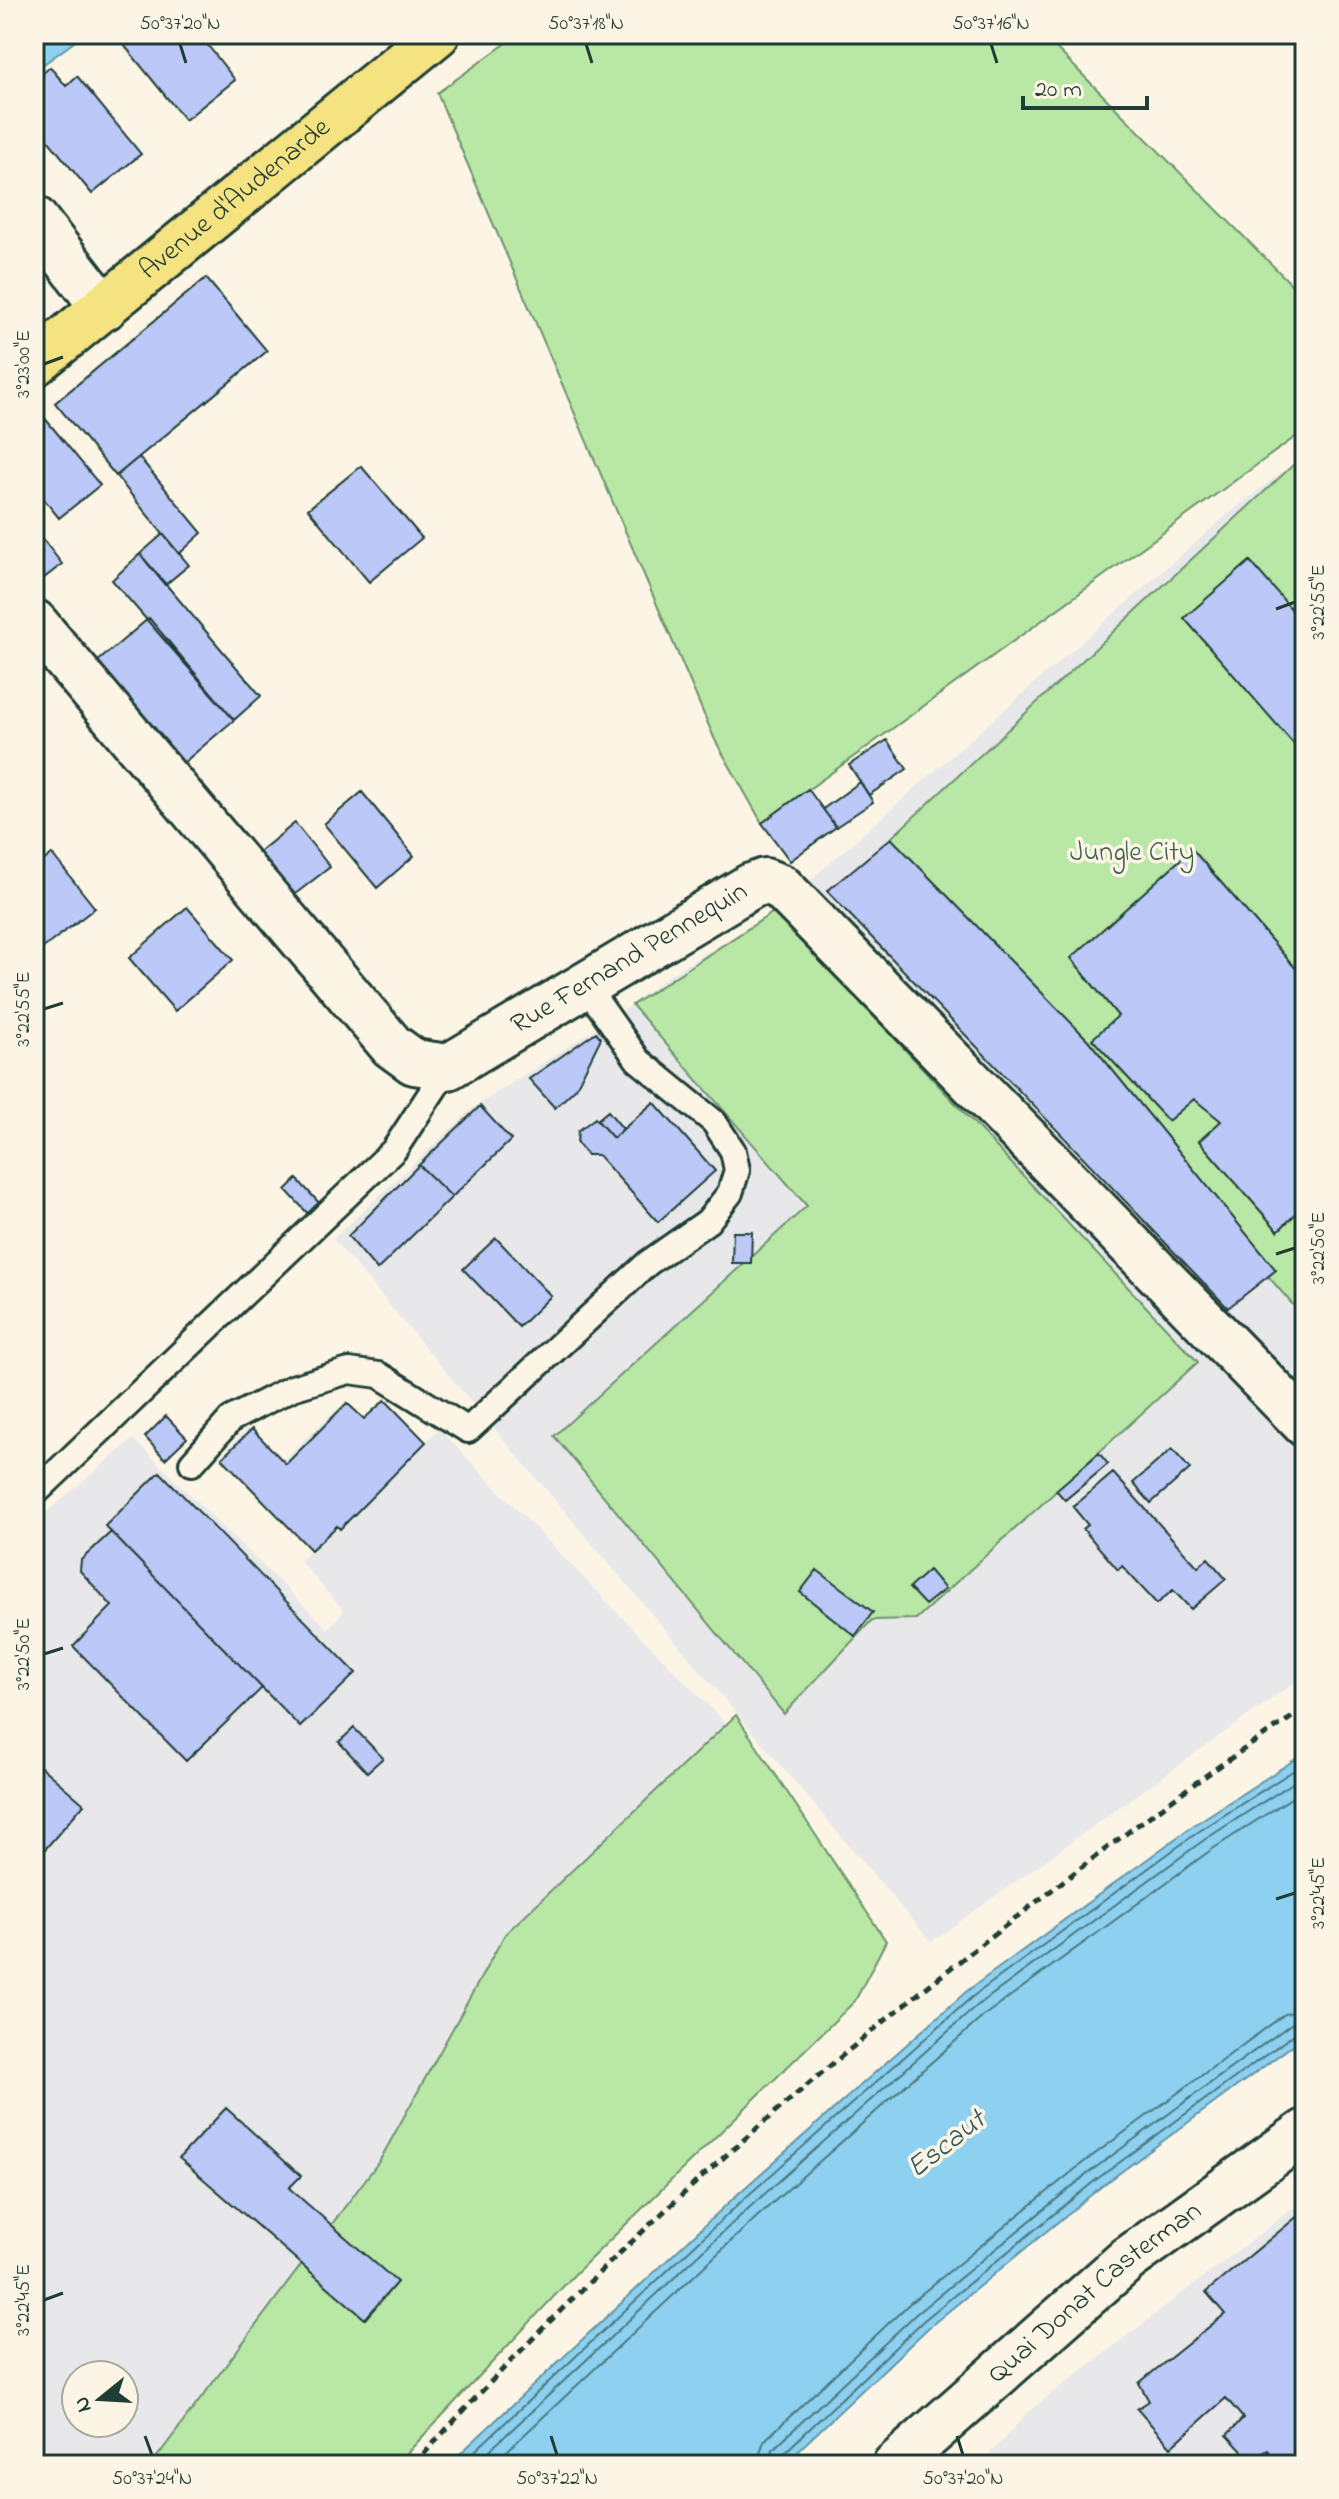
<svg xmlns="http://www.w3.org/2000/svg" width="1339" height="2499" font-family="'Indie Flower',sans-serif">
<rect width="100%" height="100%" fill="#fcf5e5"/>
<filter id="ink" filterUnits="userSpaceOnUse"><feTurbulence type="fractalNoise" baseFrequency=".0125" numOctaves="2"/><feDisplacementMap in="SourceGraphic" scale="16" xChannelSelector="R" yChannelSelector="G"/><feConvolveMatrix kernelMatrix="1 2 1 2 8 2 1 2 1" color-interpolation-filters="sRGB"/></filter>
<g filter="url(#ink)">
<path fill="#e8e8eb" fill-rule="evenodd" d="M1305 454V1675L931 1942 333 1239 473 1108 632 1005 669 975 775 911 1222 519Z
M347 1400 364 1419 383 1402 423 1444 439 1429 726 1724 505 1934 380 2160 151 2465H34V1523L133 1439 328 1629 344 1611 300 1561 312 1549 220 1457 250 1426 283 1460ZM76 2375H124V2423H76Z
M1305 2199V2465H980L1029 2411Z"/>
<path fill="#b8e7a6" stroke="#6c926d" stroke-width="2" d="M519 34H1042L1305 298V430L762 823 715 740 437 93Z
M1305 454V1319L891 838Z
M775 911 1198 1362 916 1619 872 1620 784 1714 554 1436 807 1206 632 1005Z
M736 1715 886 1941 855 2001 576 2273 396 2465H151L380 2160 505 1934Z"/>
<path fill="#8ed0f0" stroke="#6295a5" stroke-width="2" d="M34 34H85L44 64 34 52Z
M1305 1753V2036L1102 2186 928 2328 783 2465H448L739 2193 967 1991 1194 1825Z"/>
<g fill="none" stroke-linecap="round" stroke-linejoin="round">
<path stroke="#4b787f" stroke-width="2" d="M460 2465 744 2199 972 1997 1198 1832 1305 1763
M474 2465 751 2206 978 2005 1204 1840 1305 1775
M492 2465 759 2215 986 2014 1211 1850 1305 1789
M756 2465 764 2441 909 2304 1084 2162 1285 2014 1305 2009
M768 2465 773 2449 916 2314 1091 2171 1291 2024 1305 2021
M778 2465 781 2456 923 2321 1097 2179 1297 2032 1305 2031"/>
</g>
<path fill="#bbc8f8" stroke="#1f3d34" stroke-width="2" d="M115 34H199L235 80 185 120Z
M50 67 66 86 77 76 141 154 92 194 34 123V81Z
M206 278 267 351 116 476 55 403Z
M43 416 100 485 59 518 34 487V424Z
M139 457 202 533 179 554 116 476Z
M361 466 422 538 369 582 308 509Z
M34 528 62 564 34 586Z
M163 534 189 565 165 585 140 554Z
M140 554 261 696 234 720 112 580Z
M1250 561 1305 625V757L1184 618Z
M149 618 234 720 182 764 97 662Z
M887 740 907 769 869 795 849 765Z
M860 782 873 802 836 827 823 809Z
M808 789 836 827 790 861 762 823Z
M362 792 414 856 377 888 324 824Z
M295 823 330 867 294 895 258 853Z
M891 838 1088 1040 1276 1270 1228 1308 827 891Z
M1192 849 1305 979V1205L1278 1231 1199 1141 1221 1121 1194 1099 1168 1121 1092 1039 1118 1016 1071 958Z
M52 854 95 908 34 955V868Z
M187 907 233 960 175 1011 129 958Z
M596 1032 601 1038 576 1088 555 1108 529 1079Z
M654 1102 715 1171 658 1222 598 1155H587L577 1143 578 1131 595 1118 613 1138Z
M480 1106 511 1140 452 1197 419 1165Z
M608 1111 623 1129 613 1138 597 1120Z
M419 1165 452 1197 377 1270 348 1236Z
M297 1179 322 1206 311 1217 286 1190Z
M733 1232H752L751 1263H732Z
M496 1238 551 1296 519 1327 463 1269Z
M385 1400 426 1442 340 1529 337 1526 311 1550 222 1458 252 1429 286 1464 347 1403 364 1419Z
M166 1416 187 1438 165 1459 145 1437Z
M1172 1449 1190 1469 1151 1503 1133 1483Z
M1099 1453 1108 1464 1065 1500 1056 1490Z
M160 1472 356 1673 300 1727 105 1526Z
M1113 1473 1198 1567 1208 1558 1226 1579 1191 1609 1173 1590 1157 1604 1122 1566 1118 1570 1083 1529 1088 1525 1073 1507Z
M111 1532 262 1688 186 1761 73 1646 112 1606 80 1571 81 1560Z
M817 1570 873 1612 855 1636 800 1592Z
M929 1570 945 1589 925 1605 909 1588Z
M354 1728 383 1758 367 1772 339 1742Z
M34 1761 84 1804 34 1862Z
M226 2108 301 2176 289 2188 397 2282 365 2319 179 2158Z
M1305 2210V2465H1280L1268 2450 1250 2460 1227 2435 1243 2418 1226 2398 1171 2447 1137 2409 1149 2401 1139 2383 1225 2314 1206 2292Z"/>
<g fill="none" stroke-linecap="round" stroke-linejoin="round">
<g stroke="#1f3d34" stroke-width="30">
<path id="lane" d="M192 1463 231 1419 292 1388 349 1371 379 1375 468 1430 648 1263 708 1221 730 1193 737 1170 733 1151 714 1122 638 1060 585 985
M34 1494 394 1150 448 1067"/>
</g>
<g stroke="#1f3d34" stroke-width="50">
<g id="street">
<path d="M34 218 104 308"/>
<path id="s1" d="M34 622 392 1046 414 1062 448 1067 751 886 765 881 781 887 1305 1424"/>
<path id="s2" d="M895 2465 1128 2259 1305 2132"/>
</g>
</g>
<g stroke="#1f3d34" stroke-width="50">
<g id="primary">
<path id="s3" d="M34 364 437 34"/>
</g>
</g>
<path stroke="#1f3d34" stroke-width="5" stroke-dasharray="8 6" stroke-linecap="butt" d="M414 2465C598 2259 806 2077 1026 1910 1116 1840 1209 1770 1305 1709"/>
<use href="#lane" stroke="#fcf5e5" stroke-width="24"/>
<use href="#street" stroke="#fcf5e5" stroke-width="44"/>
<use href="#primary" stroke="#f5e382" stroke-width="44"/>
</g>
</g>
<path fill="none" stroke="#1f3d34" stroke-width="3" d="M180 44 186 63M586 44 592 63M991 44 997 63M44 364 63 357M1276 609 1295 602M44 1009 63 1003M1276 1254 1295 1248M44 1654 63 1648M1276 1899 1295 1893M44 2300 63 2293M145 2436 152 2455M551 2436 557 2455M957 2436 963 2455"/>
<g text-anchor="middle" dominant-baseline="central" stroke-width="7" stroke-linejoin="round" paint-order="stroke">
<g font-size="28" fill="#1f3d34" stroke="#fcf5e5">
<text stroke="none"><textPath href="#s3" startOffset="260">Avenue d'Audenarde</textPath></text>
<text stroke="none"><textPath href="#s1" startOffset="828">Rue Fernand Pennequin</textPath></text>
<text stroke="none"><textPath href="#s2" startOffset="264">Quai Donat Casterman</textPath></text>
</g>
<g font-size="28" fill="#3e5f4b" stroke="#fcf5e5">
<text x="1132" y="853">Jungle City</text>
</g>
<g font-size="30" font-style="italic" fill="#355a5a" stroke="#fcf5e5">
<text transform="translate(947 2145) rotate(-38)">Escaut</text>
</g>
</g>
<rect width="1339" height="2499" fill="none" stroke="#fcf5e5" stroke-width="88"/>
<g transform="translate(100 2399) rotate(252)"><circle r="38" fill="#fcf5e5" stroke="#a4ab9e" stroke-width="2"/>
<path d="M0-6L14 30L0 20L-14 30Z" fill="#1f3d34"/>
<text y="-12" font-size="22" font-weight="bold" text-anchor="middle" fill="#1f3d34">N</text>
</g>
<path d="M1023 96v12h124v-12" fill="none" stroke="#1f3d34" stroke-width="4"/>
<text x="1035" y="96" font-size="24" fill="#1f3d34" stroke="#fcf5e5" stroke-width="6" paint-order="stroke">20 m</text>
<rect x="44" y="44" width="1251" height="2411" fill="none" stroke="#1f3d34" stroke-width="3"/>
<g font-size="20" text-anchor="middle" fill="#1f3d34">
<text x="180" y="29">50°37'20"N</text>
<text x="586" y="29">50°37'18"N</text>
<text x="991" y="29">50°37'16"N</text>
<text transform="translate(22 364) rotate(-90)" y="7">3°23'00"E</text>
<text transform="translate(1317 602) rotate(-90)" y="7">3°22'55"E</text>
<text transform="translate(22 1009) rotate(-90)" y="7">3°22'55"E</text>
<text transform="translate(1317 1248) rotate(-90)" y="7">3°22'50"E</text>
<text transform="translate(22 1654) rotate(-90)" y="7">3°22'50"E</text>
<text transform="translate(1317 1893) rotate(-90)" y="7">3°22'45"E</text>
<text transform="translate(22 2300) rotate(-90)" y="7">3°22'45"E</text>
<text x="152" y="2484">50°37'24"N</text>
<text x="557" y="2484">50°37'22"N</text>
<text x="963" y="2484">50°37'20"N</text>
</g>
</svg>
